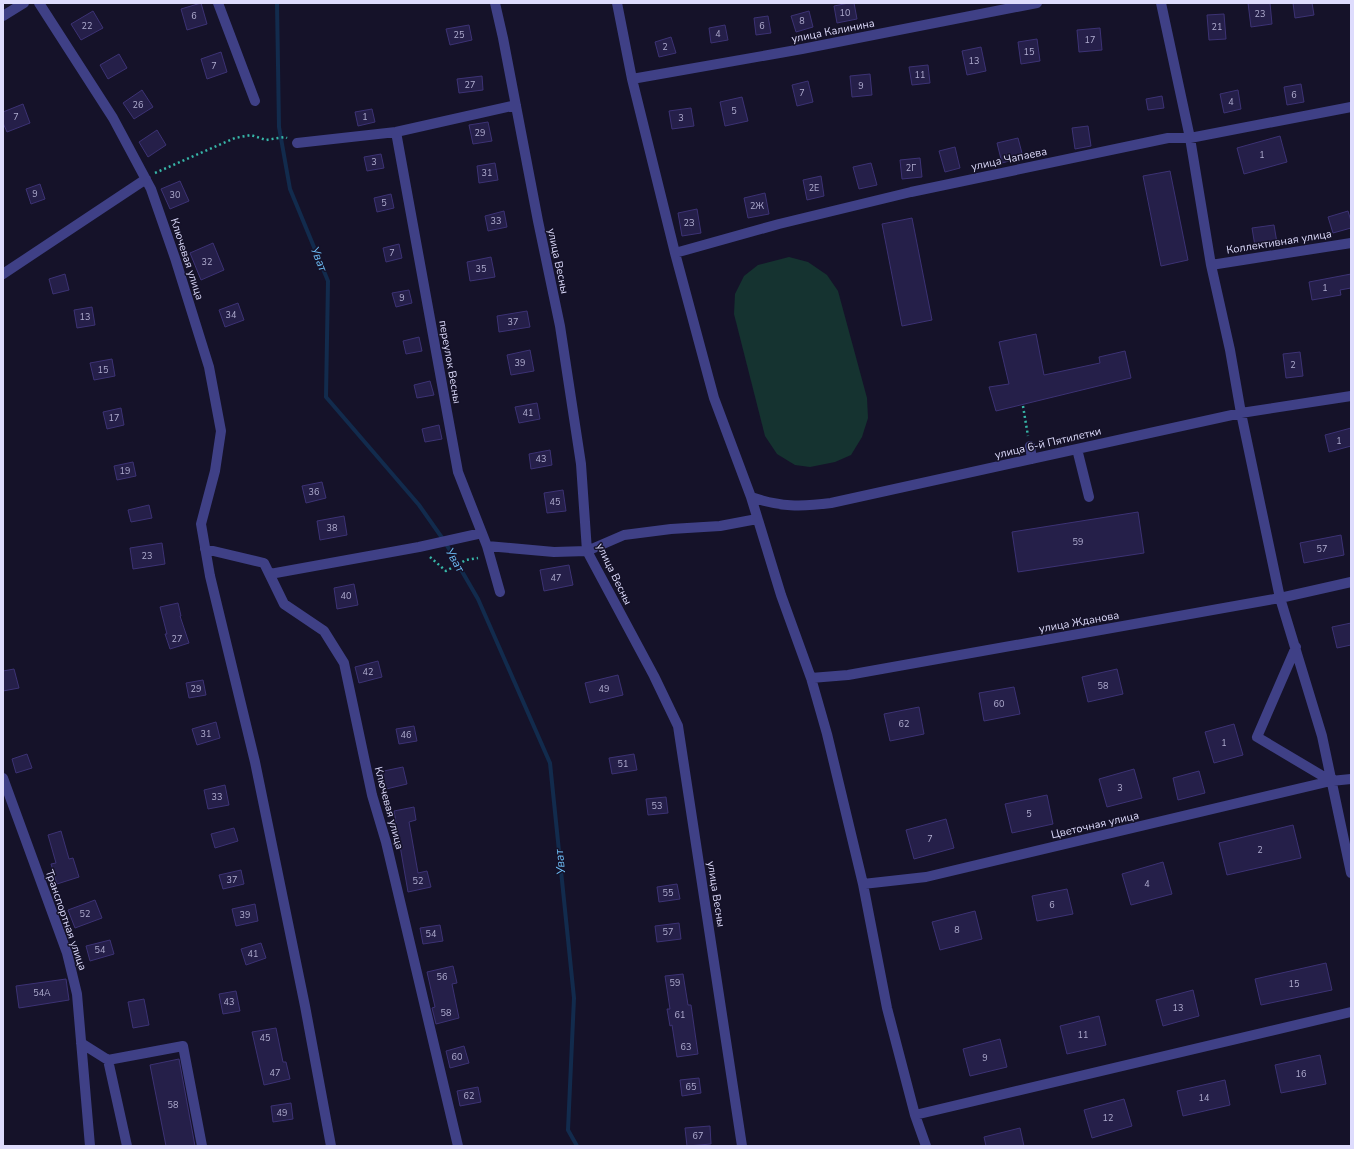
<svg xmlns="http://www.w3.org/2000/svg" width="1354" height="1149" font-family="'Nunito Sans',sans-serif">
<rect width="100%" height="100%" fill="#151229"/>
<path fill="#153330" d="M789 257 808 262 827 275 838 291 867 398 868 418 862 437 851 455 835 462 810 467 795 465 777 454 765 436 734 314 735 294 744 276 758 265Z"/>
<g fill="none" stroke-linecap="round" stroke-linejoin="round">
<path stroke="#122b4d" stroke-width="4" d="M277 3 279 127 290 189 328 281 326 397 419 505 445 542 478 599 550 763 574 998 568 1130 577 1146"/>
</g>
<path fill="#251f49" stroke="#3c3274" d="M201 3 207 24 187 30 181 9Z
M849 3H854L857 19 837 23 834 6Z
M1248 3H1270L1272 24 1251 27Z
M1293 3H1312L1314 15 1295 18Z
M93 11 103 28 81 40 71 24Z
M809 11 813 27 796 32 791 16Z
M1224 14 1226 39 1209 40 1207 15Z
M768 16 771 33 756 35 754 18Z
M469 25 472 40 450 45 446 29Z
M725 25 728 40 711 43 709 28Z
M1100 28 1102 50 1079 52 1077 30Z
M671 37 676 53 659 57 655 42Z
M1037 39 1040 61 1021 64 1018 42Z
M981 47 986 71 967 75 962 51Z
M221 52 227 72 207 79 201 59Z
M119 54 127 68 108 79 100 65Z
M928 65 930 83 912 85 909 67Z
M870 74 872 95 852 97 850 76Z
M482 76 483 90 459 93 457 79Z
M808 81 813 102 797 106 792 85Z
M1301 84 1304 102 1287 105 1284 87Z
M142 90 153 107 134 119 123 103Z
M1238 90 1241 109 1224 113 1220 94Z
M1162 96 1164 108 1148 110 1146 99Z
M742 97 748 121 725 126 720 102Z
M23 104 30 123 7 132 3 123V112Z
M691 108 694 126 672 129 669 111Z
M372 109 375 122 358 126 355 112Z
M488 122 492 141 473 144 469 125Z
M1088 126 1091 146 1075 149 1072 128Z
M157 130 166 145 148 157 139 142Z
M1280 136 1287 162 1244 174 1237 148Z
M1018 138 1023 157 1002 163 997 143Z
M955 147 960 168 945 172 939 151Z
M381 154 384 168 367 171 364 157Z
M920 158 922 177 902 179 900 160Z
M495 163 498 180 479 183 477 166Z
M871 163 877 185 859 189 853 167Z
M1170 171 1188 260 1161 266 1143 176Z
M821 176 824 196 807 200 803 180Z
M180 181 189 201 170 209 161 189Z
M40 184 45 199 31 204 26 189Z
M765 193 769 214 748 218 744 198Z
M391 194 394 208 377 212 374 198Z
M697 209 701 233 682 236 678 213Z
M504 211 507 227 488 231 485 216Z
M1348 211 1351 221V228L1333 233 1328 217Z
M912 218 932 320 902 326 882 224Z
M1274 225 1277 243 1255 246 1252 228Z
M213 243 224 270 201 280 190 253Z
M399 244 402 258 386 262 383 248Z
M491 257 495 277 470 281 467 262Z
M65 274 69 290 53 294 49 279Z
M1351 274V288L1340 290 1341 295 1312 300 1309 282Z
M409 290 412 303 396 307 392 293Z
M238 303 244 320 225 327 219 310Z
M92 307 95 325 77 328 74 310Z
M527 311 530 327 499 332 497 316Z
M1036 334 1044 375 1100 363 1099 357 1125 351 1131 378 996 411 989 387 1009 384 999 342Z
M419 337 422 351 406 354 403 341Z
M530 350 534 371 511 375 507 355Z
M1300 352 1303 376 1286 378 1283 354Z
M112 359 115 376 94 380 90 363Z
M430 381 434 395 417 398 414 385Z
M537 403 540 419 519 423 515 407Z
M121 408 124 425 107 429 103 412Z
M439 425 442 439 425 442 422 429Z
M1351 428V446L1329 452 1325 435Z
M550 450 552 465 531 469 529 454Z
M133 462 136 476 117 480 114 466Z
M322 482 326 498 306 503 302 486Z
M563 490 566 511 547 513 544 493Z
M149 505 152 518 131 522 128 510Z
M1138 512 1144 553 1018 572 1012 532Z
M344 516 347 535 320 540 317 521Z
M1341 535 1344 555 1304 563 1300 543Z
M162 543 165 564 133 569 130 548Z
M569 565 573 585 544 591 540 570Z
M354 584 358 605 337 609 334 588Z
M178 603 181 616H180L189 643 170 649 165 634H167L160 607Z
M1351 623V645L1337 648 1332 627Z
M378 661 382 677 359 683 355 667Z
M14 669 19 688 3 691V671Z
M1117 669 1123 694 1088 702 1082 677Z
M618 675 623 695 590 703 585 683Z
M203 680 206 695 189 698 186 683Z
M1014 687 1020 714 984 721 979 693Z
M919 707 924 734 890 741 884 714Z
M216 722 220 738 197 745 192 729Z
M1234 724 1243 755 1214 763 1205 732Z
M414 726 417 741 399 744 396 729Z
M27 754 32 768 16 773 12 759Z
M634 754 637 770 612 774 609 758Z
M403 767 407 784 382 790 379 772Z
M1134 769 1142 798 1107 807 1099 779Z
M1199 771 1205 793 1178 800 1173 778Z
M225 785 229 805 208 809 204 790Z
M1047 795 1053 824 1012 833 1005 804Z
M666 797 668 813 648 815 646 799Z
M414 807 416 820 409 822 418 873 427 871 431 887 408 892 394 811Z
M946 819 954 848 914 859 906 830Z
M1293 825 1301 858 1227 875 1219 843Z
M234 828 238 841 215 848 211 834Z
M61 831 69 859 73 858 79 877 57 884 51 864 56 863 48 835Z
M1163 862 1172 894 1131 905 1122 874Z
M241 870 244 884 223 889 219 875Z
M677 884 680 899 659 902 657 887Z
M1067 889 1073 914 1037 921 1032 896Z
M95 900 102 918 75 928 68 910Z
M255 904 258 921 236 926 232 909Z
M975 911 982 939 940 950 932 922Z
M679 923 681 939 657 942 655 926Z
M440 925 443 941 423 944 420 928Z
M110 940 114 954 90 961 86 946Z
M261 943 266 958 246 965 241 949Z
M1326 963 1332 990 1261 1005 1255 979Z
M453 966 457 983 452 984 459 1018 436 1024 432 1008 435 1007 427 972Z
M683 974 688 1005H691L698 1054 677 1057 672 1025 670 1026 667 1009H670L665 976Z
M66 979 69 1000 19 1008 16 986Z
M1193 990 1199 1016 1163 1026 1156 1000Z
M236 991 240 1011 223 1014 219 994Z
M144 999 149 1025 133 1028 128 1002Z
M1099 1016 1106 1045 1067 1054 1060 1026Z
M276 1028 283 1062H286L290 1079 264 1085 252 1032Z
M1000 1039 1007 1067 970 1076 963 1049Z
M464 1046 469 1063 450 1068 446 1051Z
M1320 1055 1326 1084 1281 1093 1275 1065Z
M179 1059 195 1146H166L150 1065Z
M699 1078 701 1093 682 1096 680 1080Z
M1225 1080 1230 1105 1183 1116 1177 1091Z
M478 1087 481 1102 460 1106 457 1091Z
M1124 1099 1132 1126 1092 1138 1084 1110Z
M291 1103 293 1119 273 1122 271 1106Z
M710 1126 711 1144 687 1146 685 1128Z
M1020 1128 1024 1146H986L984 1137Z"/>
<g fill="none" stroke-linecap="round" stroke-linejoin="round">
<path stroke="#37b6a8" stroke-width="2.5" stroke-dasharray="2 3" stroke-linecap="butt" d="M155 173 235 138 251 135 266 140 285 137 287 138
M1023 406 1028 436
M430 557 446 571 466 560 478 558"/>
<path stroke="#3f4086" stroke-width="10" d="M39 3 113 118 151 189 175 258 209 367 221 431 215 471 201 524 210 576 255 762 305 1006 331 1146
M218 3 255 101
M495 3 503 38 538 221 560 326 581 464 587 551 654 676 678 726 742 1146
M617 3 632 79 675 253 714 398 751 497 781 595 811 678 827 734 863 884 887 1008 915 1115 926 1146
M1161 3 1190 138 1211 265 1230 350 1241 413 1280 598 1322 736 1351 873
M3 16 24 3
M632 79 802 49 1037 3
M396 132 458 472 487 546 500 592
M297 143 396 132 516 105
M675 253 779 224 911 192 1168 138H1190L1351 107
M1211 265 1351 243
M3 274 146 179
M1030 446 1032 459
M1077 449 1089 497
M751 497C780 507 801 507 831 503L1241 413 1351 396
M487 546 554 552 587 551 624 535 671 529 720 526 757 519
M205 549 264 563 284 604 324 631 344 663 372 795 386 842 458 1146
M270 574 419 547 482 533
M1296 647 1257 737 1331 781
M811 678 848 675 1280 598 1351 582
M3 778 67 953 77 994 90 1146
M863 884 926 877 1331 781 1351 779
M81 1043 108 1060 127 1146
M108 1060 183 1046 202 1146
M915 1115 1351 1012"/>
</g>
<g text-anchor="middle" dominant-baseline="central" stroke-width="3" stroke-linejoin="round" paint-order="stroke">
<g font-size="9" fill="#b0add0">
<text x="845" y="13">10</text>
<text x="1260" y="14">23</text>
<text x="194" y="16">6</text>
<text x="802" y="21">8</text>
<text x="87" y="26">22</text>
<text x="762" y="26">6</text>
<text x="1217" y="27">21</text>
<text x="718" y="34">4</text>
<text x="459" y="35">25</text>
<text x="1090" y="40">17</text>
<text x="665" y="47">2</text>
<text x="1029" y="52">15</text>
<text x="974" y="61">13</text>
<text x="214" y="66">7</text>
<text x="920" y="75">11</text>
<text x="470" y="85">27</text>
<text x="861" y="86">9</text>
<text x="802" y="93">7</text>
<text x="1294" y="95">6</text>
<text x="1231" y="102">4</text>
<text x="138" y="105">26</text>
<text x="734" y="111">5</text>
<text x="16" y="117">7</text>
<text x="365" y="117">1</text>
<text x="681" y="118">3</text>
<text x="480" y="133">29</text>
<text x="1262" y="155">1</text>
<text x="374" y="162">3</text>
<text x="911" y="168">2Г</text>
<text x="487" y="173">31</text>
<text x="814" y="188">2Е</text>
<text x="35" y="194">9</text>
<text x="175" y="195">30</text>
<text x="384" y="203">5</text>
<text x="757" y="206">2Ж</text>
<text x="496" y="221">33</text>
<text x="689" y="223">2З</text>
<text x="392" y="253">7</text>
<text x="207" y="262">32</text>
<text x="481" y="269">35</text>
<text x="1325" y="288">1</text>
<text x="402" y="298">9</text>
<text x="231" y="315">34</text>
<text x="85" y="317">13</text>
<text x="513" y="322">37</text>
<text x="520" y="363">39</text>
<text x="1293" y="365">2</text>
<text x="103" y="370">15</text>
<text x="528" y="413">41</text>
<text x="114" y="418">17</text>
<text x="1339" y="441">1</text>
<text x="541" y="459">43</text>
<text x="125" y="471">19</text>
<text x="314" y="492">36</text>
<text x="555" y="502">45</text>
<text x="332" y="528">38</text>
<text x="1078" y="542">59</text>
<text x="1322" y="549">57</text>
<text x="147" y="556">23</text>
<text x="556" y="578">47</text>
<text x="346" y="596">40</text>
<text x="177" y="639">27</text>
<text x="368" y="672">42</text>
<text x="1103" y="686">58</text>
<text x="196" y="689">29</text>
<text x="604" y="689">49</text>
<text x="999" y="704">60</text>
<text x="904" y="724">62</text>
<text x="206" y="734">31</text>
<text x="406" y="735">46</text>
<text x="1224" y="743">1</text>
<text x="623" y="764">51</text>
<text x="1120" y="788">3</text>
<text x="217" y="797">33</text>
<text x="657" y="806">53</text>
<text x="1029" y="814">5</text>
<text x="930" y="839">7</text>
<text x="1260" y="850">2</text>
<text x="232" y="880">37</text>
<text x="418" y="881">52</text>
<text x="1147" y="884">4</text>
<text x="668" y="893">55</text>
<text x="1052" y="905">6</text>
<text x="85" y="914">52</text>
<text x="245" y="915">39</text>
<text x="957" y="930">8</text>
<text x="668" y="932">57</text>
<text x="431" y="934">54</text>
<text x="100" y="950">54</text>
<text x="253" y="954">41</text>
<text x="442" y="977">56</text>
<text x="675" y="983">59</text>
<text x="1294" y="984">15</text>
<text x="42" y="993">54А</text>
<text x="229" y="1002">43</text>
<text x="1178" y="1008">13</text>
<text x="446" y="1013">58</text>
<text x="680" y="1015">61</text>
<text x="1083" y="1035">11</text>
<text x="265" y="1038">45</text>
<text x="686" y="1047">63</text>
<text x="457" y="1057">60</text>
<text x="985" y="1058">9</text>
<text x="275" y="1073">47</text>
<text x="1301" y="1074">16</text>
<text x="691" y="1087">65</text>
<text x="469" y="1096">62</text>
<text x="1204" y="1098">14</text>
<text x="173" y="1105">58</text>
<text x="282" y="1113">49</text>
<text x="1108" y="1118">12</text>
<text x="698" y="1136">67</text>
</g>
<g font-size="11" fill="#dedcfd" stroke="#151229">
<text transform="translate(833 31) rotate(-11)">улица Калинина</text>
<text transform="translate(1009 159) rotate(-12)">улица Чапаева</text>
<text transform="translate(1279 242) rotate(-9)">Коллективная улица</text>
<text transform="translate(187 259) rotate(72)">Ключевая улица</text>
<text transform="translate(558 261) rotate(78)">улица Весны</text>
<text transform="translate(450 362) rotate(80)">переулок Весны</text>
<text transform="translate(1048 443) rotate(-13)">улица 6-й Пятилетки</text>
<text transform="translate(614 574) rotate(64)">улица Весны</text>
<text transform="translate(1079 622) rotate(-10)">улица Жданова</text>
<text transform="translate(389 808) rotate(75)">Ключевая улица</text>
<text transform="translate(1095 825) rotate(-13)">Цветочная улица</text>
<text transform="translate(716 894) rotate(81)">улица Весны</text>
<text transform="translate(66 920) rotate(71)">Транспортная улица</text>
</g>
<g font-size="12" font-style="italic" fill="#6fbff8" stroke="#151229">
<text transform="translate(319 259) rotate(68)">Уват</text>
<text transform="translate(455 560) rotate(60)">Уват</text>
<text transform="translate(560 862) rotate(-96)">Уват</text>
</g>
</g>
<rect width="1354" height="1149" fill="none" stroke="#dedcfd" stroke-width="8"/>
</svg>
